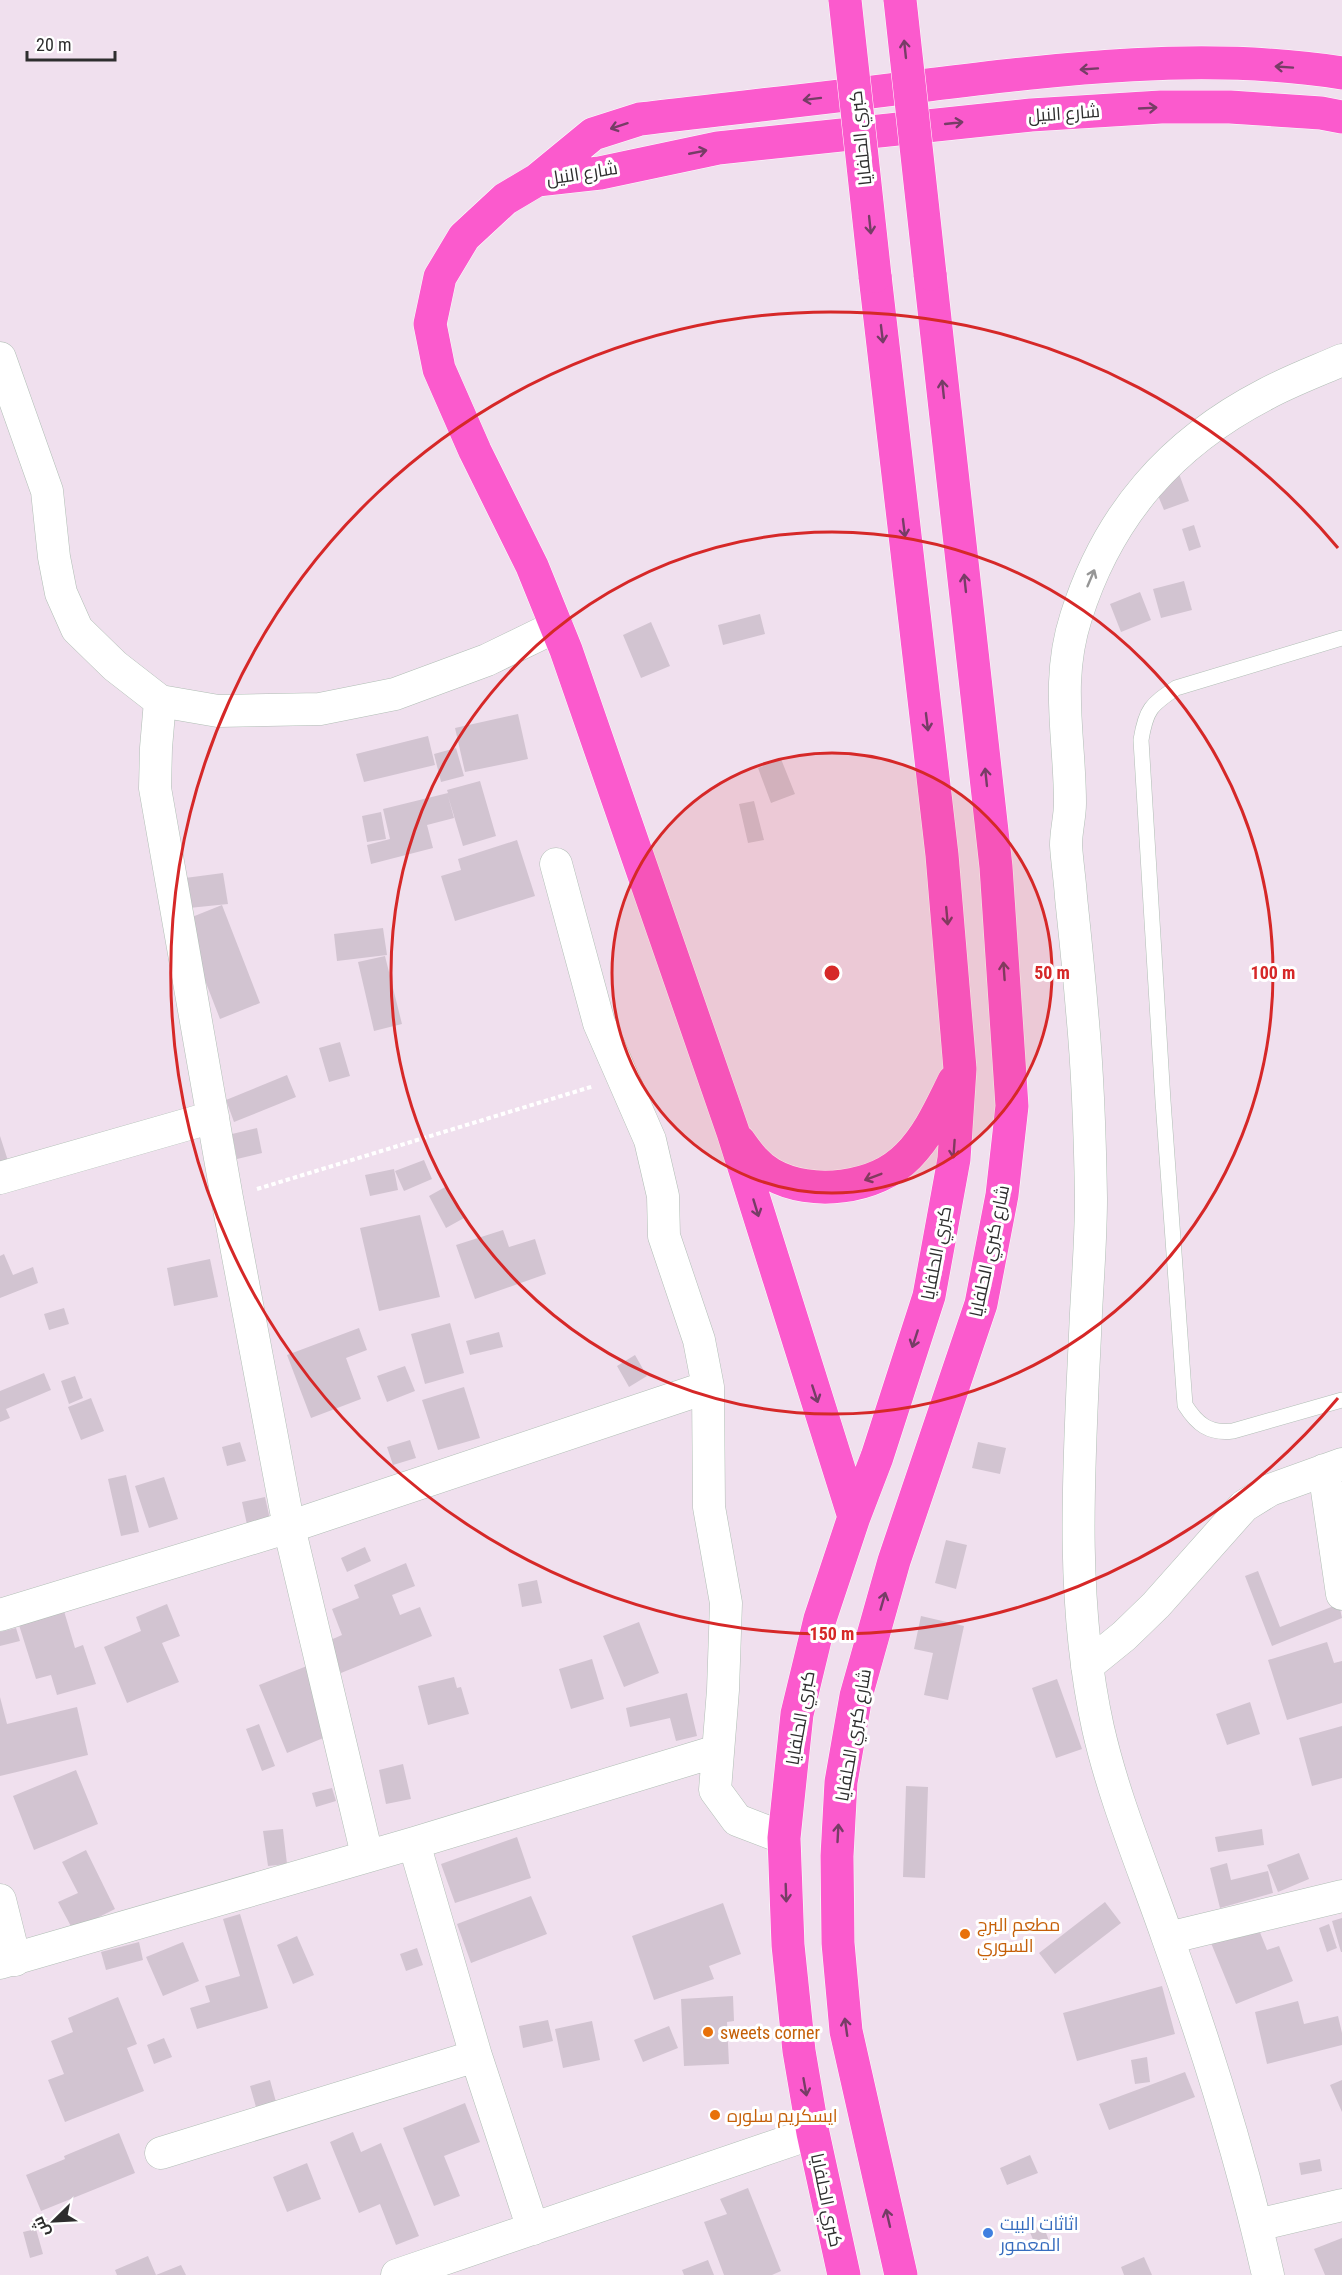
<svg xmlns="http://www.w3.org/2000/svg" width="1342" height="2275" font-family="'Roboto Condensed',Cairo,sans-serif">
<rect width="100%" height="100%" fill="#f0e0ee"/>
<path fill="#d2c4d1" d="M1178 471 1189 501 1164 510 1152 481Z
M1194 525 1201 547 1189 551 1182 529Z
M1184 581 1192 610 1161 618 1153 589Z
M1140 592 1151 620 1121 632 1110 604Z
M760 614 765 634 723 645 718 625Z
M651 622 670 666 641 678 623 635Z
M518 714 528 759 465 772 455 728Z
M428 736 435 765 364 782 356 754Z
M456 748 464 776 441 782 434 754Z
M781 759 795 794 771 803 758 768Z
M480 781 496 836 463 846 448 796 454 818 427 825 433 848 371 864 367 845 390 839 383 809 448 793 447 790Z
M754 801 764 840 748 843 739 804Z
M381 812 386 839 367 842 362 816Z
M517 840 535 896 455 921 441 876 461 870 458 859Z
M223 873 228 904 189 908 185 878Z
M222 905 260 1003 220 1019 182 921Z
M383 928 387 955 337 961 334 934Z
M385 956 402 1024 374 1031 358 962Z
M340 1042 350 1076 329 1082 319 1048Z
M287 1075 296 1097 234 1122 226 1100Z
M257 1128 262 1153 237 1159 232 1134Z
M0 1136 10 1167 0 1170Z
M424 1160 432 1179 404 1191 395 1171Z
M394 1169 398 1190 370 1196 365 1175Z
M447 1186 464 1218 446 1228 429 1196Z
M420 1215 440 1297 379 1311 360 1228Z
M503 1230 509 1247 535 1239 546 1274 475 1299 456 1245Z
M4 1254 13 1275 33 1267 38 1283 0 1298V1256Z
M210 1259 218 1297 174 1306 167 1268Z
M64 1308 69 1324 49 1330 44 1314Z
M450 1323 464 1373 425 1384 411 1334Z
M359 1328 367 1350 346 1358 361 1399 311 1418 287 1355Z
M499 1332 503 1347 470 1355 466 1341Z
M635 1355 647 1376 629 1387 617 1366Z
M405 1366 415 1391 387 1402 377 1376Z
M44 1373 51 1390 6 1409 10 1418 0 1422V1391Z
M75 1376 83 1398 69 1404 61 1381Z
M464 1387 480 1438 438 1450 422 1400Z
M91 1398 104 1431 81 1440 68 1407Z
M410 1440 416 1458 393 1465 387 1447Z
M240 1442 246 1461 227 1466 222 1447Z
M978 1442 1006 1448 1000 1474 972 1468Z
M126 1475 139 1532 121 1536 108 1479Z
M164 1477 178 1519 149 1528 135 1486Z
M265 1497 271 1524 248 1529 242 1502Z
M946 1540 967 1545 956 1589 935 1583Z
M365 1547 371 1561 347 1572 341 1558Z
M406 1563 415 1586 392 1595 400 1615 420 1607 432 1636 341 1673 328 1641 342 1635 332 1609 359 1598 354 1585Z
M1258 1571 1280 1627 1339 1604 1342 1618 1272 1646 1245 1576Z
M537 1580 542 1603 522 1607 518 1584Z
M167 1604 180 1636 162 1643 179 1682 127 1703 104 1647 141 1631 136 1617Z
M64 1611 75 1648 83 1645 96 1684 57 1695 51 1675 36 1679 19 1625Z
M921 1616 964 1626 948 1700 924 1695 933 1653 914 1649Z
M639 1622 659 1673 624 1687 603 1636Z
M16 1628 20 1641 0 1646V1632Z
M1327 1642 1334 1663 1342 1661V1703L1287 1720 1268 1660Z
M592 1659 604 1699 571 1709 559 1669Z
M312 1664 333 1734 287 1753 259 1685Z
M454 1677 457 1688 461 1687 469 1714 428 1725 418 1686Z
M1057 1679 1082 1749 1056 1758 1032 1688Z
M687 1693 697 1736 676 1741 670 1718 630 1727 626 1708Z
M0 1697 7 1724 77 1707 88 1755 0 1776Z
M1250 1702 1260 1734 1227 1745 1216 1714Z
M259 1724 275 1766 262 1771 246 1729Z
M1342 1726V1778L1312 1786 1299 1738Z
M403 1764 411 1799 386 1804 379 1770Z
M76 1770 98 1824 34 1850 13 1796Z
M906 1786 928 1787 925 1878 903 1877Z
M332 1788 336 1801 316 1807 312 1793Z
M283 1829 287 1864 268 1866 263 1831Z
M1262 1829 1264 1845 1218 1852 1215 1837Z
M517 1837 531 1878 455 1903 441 1864Z
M86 1850 115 1909 73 1930 58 1902 78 1893 62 1862Z
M1299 1853 1309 1879 1278 1892 1267 1865Z
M1227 1863 1231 1880 1268 1871 1273 1893 1220 1908 1210 1868Z
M531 1896 547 1934 471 1963 457 1924Z
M1105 1902 1121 1923 1055 1974 1039 1953Z
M723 1903 741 1954 709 1966 714 1979 654 2000 632 1936Z
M240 1914 268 2008 197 2029 190 2008 210 2002 205 1986 240 1976 223 1919Z
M1342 1918V1952H1341L1332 1921Z
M1329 1924 1337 1948 1327 1952 1319 1928Z
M1257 1925 1267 1950 1279 1946 1293 1981 1236 2004 1211 1943Z
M297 1936 314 1975 293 1984 277 1945Z
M139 1942 143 1960 106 1970 101 1952Z
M183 1942 199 1981 163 1996 146 1957Z
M417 1948 423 1965 406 1971 400 1954Z
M1162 1986 1175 2034 1077 2061 1063 2013Z
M733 1996 734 2021 727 2022 729 2064 684 2066 681 1999Z
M118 1997 137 2044 127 2048 144 2091 65 2122 48 2080 64 2074 51 2041 73 2032 68 2018Z
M1298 2001 1304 2024 1338 2016 1342 2033V2045L1267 2064 1255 2012Z
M548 2020 553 2041 523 2048 519 2026Z
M592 2021 600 2060 563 2068 555 2029Z
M669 2026 678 2048 643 2062 634 2040Z
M164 2038 172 2057 154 2064 147 2045Z
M1147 2057 1150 2082 1135 2084 1131 2060Z
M1185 2072 1195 2097 1109 2130 1099 2104Z
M270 2080 276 2102 256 2107 250 2086Z
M1342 2080V2112L1330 2085Z
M465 2103 480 2142 444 2156 460 2196 434 2206 403 2128Z
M353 2132 361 2152 381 2143 419 2236 396 2245 380 2204 359 2213 330 2142Z
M119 2133 135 2173 41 2211 26 2175 65 2159 64 2156Z
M1030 2155 1038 2173 1007 2185 1000 2168Z
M1320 2159 1322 2171 1301 2175 1299 2163Z
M307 2163 321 2199 287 2212 273 2177Z
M748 2188 781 2271 772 2275H724L704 2222 727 2214 720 2199Z
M1043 2225 1051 2246 1038 2251 1029 2230Z
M36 2229 43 2254 30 2258 23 2232Z
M1342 2238V2275H1325L1314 2249Z
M148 2256 156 2275 181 2265 186 2275H117L115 2270Z
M1144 2257 1152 2275H1124L1121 2267Z
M708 2260 714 2275H684L682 2270Z"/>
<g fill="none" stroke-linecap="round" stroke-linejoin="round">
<g stroke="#b0beb5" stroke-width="16">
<path id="lane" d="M1342 638 1176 688C1151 705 1146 709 1141 740L1163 1101 1185 1405C1197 1424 1209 1434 1233 1431L1342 1400"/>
</g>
<g stroke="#b0beb5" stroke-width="33">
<path id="street" d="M0 358 47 491 54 557 61 593 77 629 115 666 160 701 218 711 320 709 395 694 487 660 557 626
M160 701 156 748 155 788 227 1198 289 1527 367 1855
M556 864 599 1023 650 1140 663 1196 664 1236 699 1340 708 1387 709 1507 726 1603 723 1690 715 1790 737 1820 784 1838
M0 1178 213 1117
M1324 1470 1342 1594
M0 1615 289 1527 708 1387
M1087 1666 1124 1636 1156 1605 1244 1506 1270 1490 1342 1464
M414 1843 476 2056 533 2229
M0 1900 15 1960
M1168 1938 1342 1896
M0 1963 414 1843 717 1751
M161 2153 476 2056
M1257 2225 1342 2205
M397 2275 813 2133
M1268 2275C1242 2160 1207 2047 1167 1936 1143 1867 1114 1799 1098 1728 1068 1592 1080 1451 1086 1313 1088 1275 1091 1236 1091 1198 1090 1136 1088 1073 1082 1011 1079 973 1075 935 1071 897 1070 880 1067 862 1066 845 1066 831 1070 817 1070 803 1070 738 1055 682 1076 617 1108 515 1171 443 1266 394 1290 381 1317 371 1342 360"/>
</g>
<g stroke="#fff" stroke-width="34">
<path id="primary" d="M537 180 600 173 718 148 1031 115 1161 107H1230L1321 113 1342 117
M739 1141C748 1154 757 1166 771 1174 811 1197 876 1189 908 1156 929 1135 941 1107 954 1081
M854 1517 733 1132 566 650 532 566 475 451 439 369 430 324 440 277 464 237 505 199 537 180 593 134 640 119C733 108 827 98 920 86 1059 69 1203 51 1342 73
M844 2275 813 2133 799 2051 788 1945 784 1838 797 1714 820 1619 854 1517 877 1457 929 1296 954 1159 960 1069 942 855 875 276
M901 2275 846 2031 838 1943 837 1856 841 1782 856 1696 894 1561 981 1304 1002 1195 1012 1106 996 867 930 274"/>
</g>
<path stroke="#fff" stroke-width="4" stroke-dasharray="4.5 3" stroke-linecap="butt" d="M257 1189 594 1086"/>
<use href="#lane" stroke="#fff" stroke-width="15"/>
<use href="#street" stroke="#fff" stroke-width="32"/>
<use href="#primary" stroke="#fb5acd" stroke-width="33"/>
<g stroke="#fff" stroke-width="34" stroke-linecap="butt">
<path id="primary-bridge" d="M845 0 875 276
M900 0 930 274"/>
</g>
<use href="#primary-bridge" stroke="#fb5acd" stroke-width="33"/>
</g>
<defs><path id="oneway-shaft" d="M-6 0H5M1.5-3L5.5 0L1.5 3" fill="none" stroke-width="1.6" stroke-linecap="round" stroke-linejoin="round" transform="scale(1.5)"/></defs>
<g stroke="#763d66">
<use href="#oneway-shaft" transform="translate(905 49) rotate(-96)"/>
<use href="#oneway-shaft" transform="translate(1284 67) rotate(-176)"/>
<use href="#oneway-shaft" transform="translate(1089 69) rotate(176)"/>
<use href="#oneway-shaft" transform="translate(812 99) rotate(173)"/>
<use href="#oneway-shaft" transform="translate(1148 108) rotate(-3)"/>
<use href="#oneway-shaft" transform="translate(954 123) rotate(-6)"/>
<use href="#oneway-shaft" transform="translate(619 126) rotate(162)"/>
<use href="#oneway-shaft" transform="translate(698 152) rotate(-11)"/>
<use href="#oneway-shaft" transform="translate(870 225) rotate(84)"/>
<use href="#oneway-shaft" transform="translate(882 334) rotate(83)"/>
<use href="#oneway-shaft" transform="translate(943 389) rotate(-96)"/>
<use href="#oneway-shaft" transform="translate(904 528) rotate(83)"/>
<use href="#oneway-shaft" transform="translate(965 583) rotate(-96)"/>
<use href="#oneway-shaft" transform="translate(927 722) rotate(83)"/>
<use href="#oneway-shaft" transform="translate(986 777) rotate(-96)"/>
<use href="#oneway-shaft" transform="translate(947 916) rotate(85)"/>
<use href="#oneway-shaft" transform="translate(1004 971) rotate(-94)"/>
<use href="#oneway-shaft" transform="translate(954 1149) rotate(94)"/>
<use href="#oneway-shaft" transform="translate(873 1177) rotate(159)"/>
<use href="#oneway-shaft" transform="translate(756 1208) rotate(73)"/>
<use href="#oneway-shaft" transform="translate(915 1339) rotate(108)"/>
<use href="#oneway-shaft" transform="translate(815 1394) rotate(72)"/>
<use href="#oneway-shaft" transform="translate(883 1601) rotate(-74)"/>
<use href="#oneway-shaft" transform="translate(838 1833) rotate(-87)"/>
<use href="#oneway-shaft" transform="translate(786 1893) rotate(88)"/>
<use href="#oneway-shaft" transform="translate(846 2027) rotate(-98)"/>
<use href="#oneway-shaft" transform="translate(805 2087) rotate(80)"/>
<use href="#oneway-shaft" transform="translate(888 2218) rotate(-103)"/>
</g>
<use stroke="#969696" href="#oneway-shaft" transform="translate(1091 578) rotate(-67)"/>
<circle cx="832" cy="973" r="220" fill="#d62828" fill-opacity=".12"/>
<g fill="none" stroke="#d62828" stroke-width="3">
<circle cx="832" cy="973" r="220"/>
<circle cx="832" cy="973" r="441"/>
<path d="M1338 1398A661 661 0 1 1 1338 548"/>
</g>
<g fill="#e8710a" stroke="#fff" stroke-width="2">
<circle cx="965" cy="1934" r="6"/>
<circle cx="708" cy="2032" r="6"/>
<circle cx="715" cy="2115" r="6"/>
</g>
<circle fill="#3f7fe0" stroke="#fff" stroke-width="2" cx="988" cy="2233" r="6"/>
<g text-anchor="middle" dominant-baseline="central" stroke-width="6" stroke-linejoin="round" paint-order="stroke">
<g font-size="18" fill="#2e2e2e" stroke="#fff">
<text transform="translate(1064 113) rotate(-4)">شارع النيل</text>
<text transform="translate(860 138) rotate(-96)">كبري الحلفايا</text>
<text transform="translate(582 173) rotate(-9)">شارع النيل</text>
<text transform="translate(989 1251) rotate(-78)">شارع كبري الحلفايا</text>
<text transform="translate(936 1253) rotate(-79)">كبري الحلفايا</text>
<text transform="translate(800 1718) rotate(-80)">كبري الحلفايا</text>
<text transform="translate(853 1735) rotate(-80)">شارع كبري الحلفايا</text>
<text transform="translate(827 2200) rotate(78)">كبري الحلفايا</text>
</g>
<g font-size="18" fill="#c56008" stroke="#fff" text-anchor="start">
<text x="977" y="1924">مطعم البرج<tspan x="977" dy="21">السوري</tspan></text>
<text x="720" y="2032">sweets corner</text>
<text x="727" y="2115">ايسكريم سلوره</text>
</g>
<g font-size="18" fill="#366cbe" stroke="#fff" text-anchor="start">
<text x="1000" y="2223">اثاثات البيت<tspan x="1000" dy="21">المعمور</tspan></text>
</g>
</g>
<circle cx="832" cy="973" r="9" fill="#d62828" stroke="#fff" stroke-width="3"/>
<g font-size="18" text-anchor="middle" font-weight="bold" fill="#d62828" stroke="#fff" stroke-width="6" stroke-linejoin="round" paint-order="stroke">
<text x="1052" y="979">50 m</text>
<text x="1273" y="979">100 m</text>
<text x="832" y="1640">150 m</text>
</g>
<g transform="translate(54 2221) rotate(246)" stroke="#ffffff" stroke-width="4.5" paint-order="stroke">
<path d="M0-4.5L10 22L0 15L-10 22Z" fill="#2e2e2e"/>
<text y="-9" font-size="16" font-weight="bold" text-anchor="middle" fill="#2e2e2e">ش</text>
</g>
<path d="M27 51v9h88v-9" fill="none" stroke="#2e2e2e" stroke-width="3"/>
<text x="36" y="51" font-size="18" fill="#2e2e2e" stroke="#ffffff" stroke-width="4.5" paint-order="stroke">20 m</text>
</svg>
